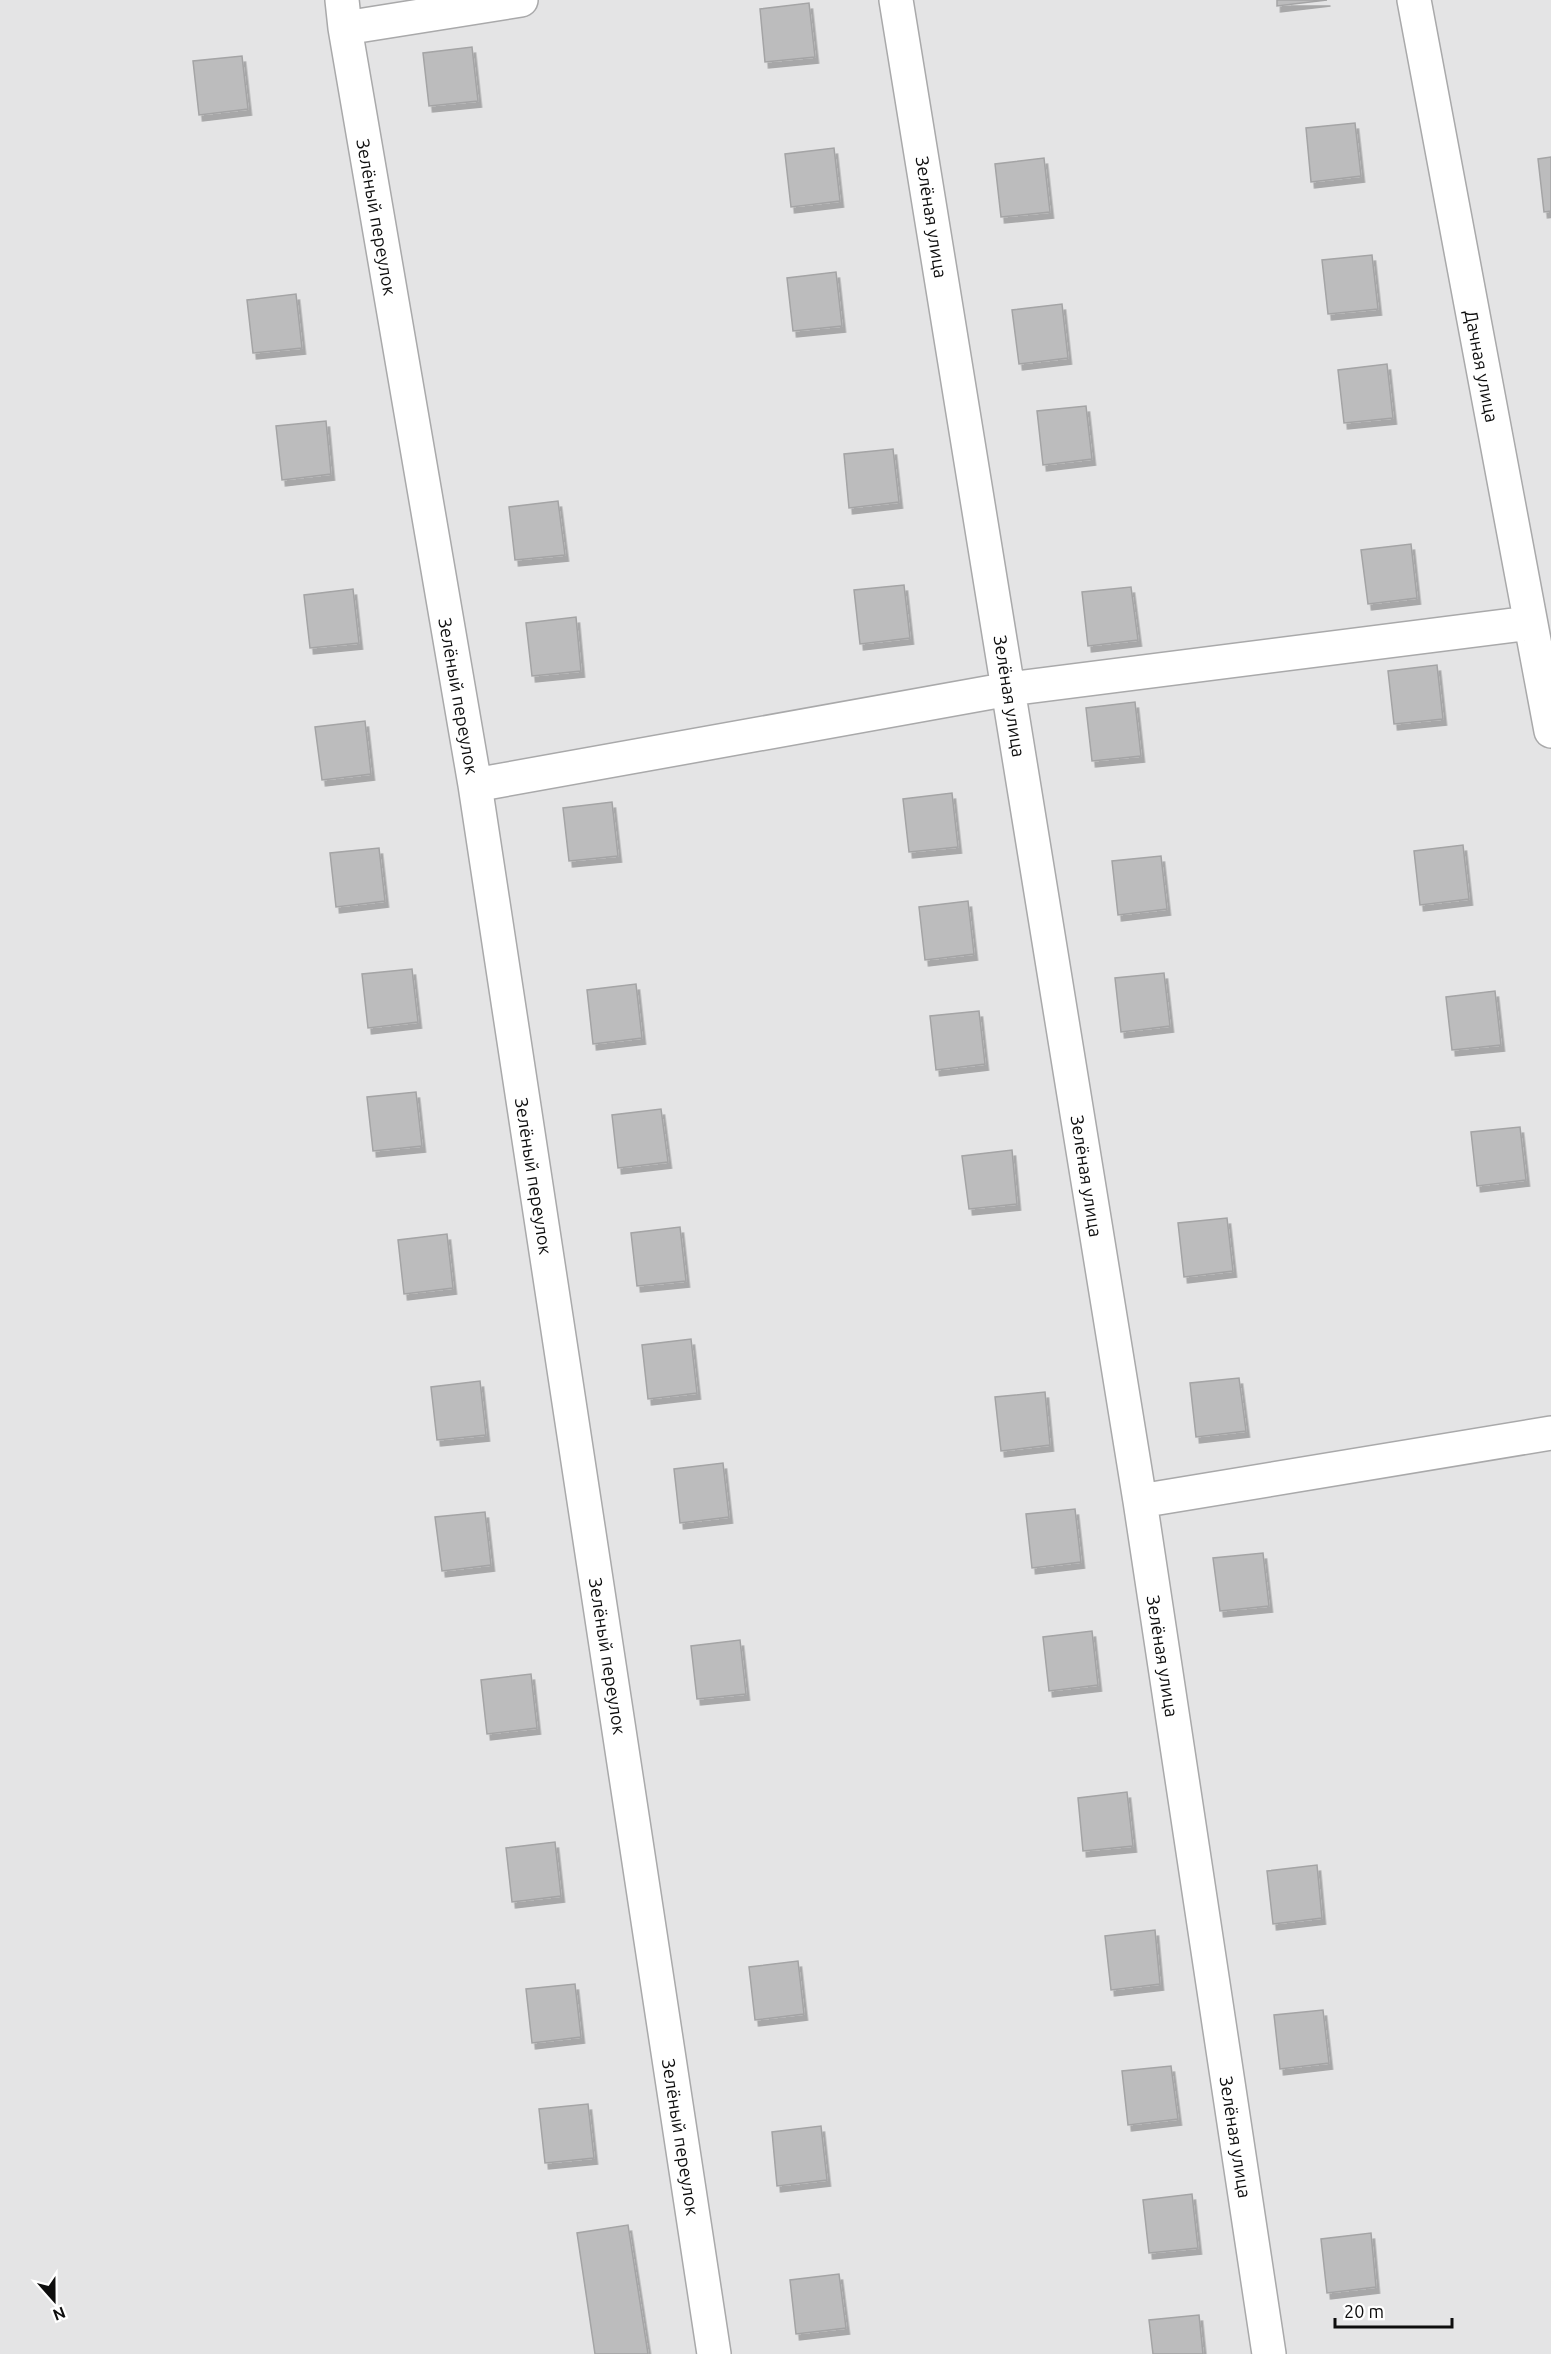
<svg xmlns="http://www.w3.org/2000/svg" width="1551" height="2354" font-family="Ubuntu,sans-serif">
<defs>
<filter id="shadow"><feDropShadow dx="3.5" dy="6" stdDeviation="0" flood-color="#0004"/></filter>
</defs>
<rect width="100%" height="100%" fill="#e4e4e5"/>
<path fill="#bcbcbd" stroke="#a4a4a5" stroke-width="1.5" filter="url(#shadow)" d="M1277 0H1327L1277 6Z
M809 3 815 57 765 62 760 9Z
M472 47 478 101 429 106 423 53Z
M242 56 248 109 199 115 193 61Z
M1355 123 1361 176 1311 182 1306 128Z
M834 148 840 201 791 207 785 154Z
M1551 157V211L1544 212 1538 159Z
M1044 158 1050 212 1001 217 995 164Z
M1372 255 1378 309 1328 314 1322 260Z
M836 272 842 326 793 331 787 278Z
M296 294 302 348 253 353 247 300Z
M1062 304 1068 358 1019 364 1012 310Z
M1387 364 1393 418 1344 423 1338 370Z
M1086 406 1092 459 1043 465 1037 411Z
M326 421 331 474 282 480 276 426Z
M893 449 899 502 849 508 844 454Z
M558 501 565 555 515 560 509 507Z
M1411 544 1417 598 1368 604 1361 550Z
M904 585 910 638 860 644 854 590Z
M1131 587 1138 640 1088 646 1082 592Z
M353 589 359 643 310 648 304 595Z
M576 617 581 671 532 676 526 623Z
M1437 665 1443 719 1394 724 1388 671Z
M1135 702 1141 756 1092 761 1086 708Z
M365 721 371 774 322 780 315 727Z
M952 793 958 847 909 852 903 799Z
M612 802 618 856 569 861 563 808Z
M1463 845 1469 899 1420 905 1414 851Z
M379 848 385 901 336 907 330 853Z
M1161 856 1167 909 1118 915 1112 861Z
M968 901 974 954 925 960 919 907Z
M412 969 418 1022 368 1028 362 974Z
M1164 973 1170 1026 1121 1032 1115 978Z
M636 984 642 1038 593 1044 587 990Z
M1495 991 1501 1045 1452 1050 1446 997Z
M979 1011 985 1064 936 1070 930 1016Z
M416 1092 422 1146 373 1151 367 1097Z
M661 1109 668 1162 618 1168 612 1115Z
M1520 1127 1526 1180 1477 1186 1471 1132Z
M1012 1150 1017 1204 969 1209 962 1156Z
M1227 1218 1233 1271 1184 1277 1178 1223Z
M680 1227 686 1281 637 1286 631 1233Z
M447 1234 453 1288 404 1294 398 1240Z
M691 1339 697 1393 648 1399 642 1345Z
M1239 1378 1246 1431 1196 1437 1190 1383Z
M480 1381 486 1435 437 1440 431 1387Z
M1045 1392 1050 1445 1001 1451 995 1397Z
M723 1463 729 1517 680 1523 674 1469Z
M1075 1509 1081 1562 1032 1568 1026 1514Z
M485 1512 491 1565 442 1571 435 1517Z
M1263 1553 1269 1606 1220 1611 1213 1558Z
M1092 1631 1098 1685 1049 1691 1043 1637Z
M740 1640 746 1694 697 1699 691 1646Z
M531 1674 537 1728 487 1734 481 1680Z
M1127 1792 1133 1846 1083 1851 1078 1798Z
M555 1842 561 1896 512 1902 506 1848Z
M1317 1865 1322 1918 1273 1924 1267 1871Z
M1155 1930 1160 1984 1111 1990 1105 1936Z
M798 1961 804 2014 755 2020 749 1967Z
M575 1984 581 2037 532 2043 526 1989Z
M1323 2010 1329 2063 1280 2069 1274 2015Z
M1171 2066 1178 2119 1128 2125 1122 2071Z
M588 2104 594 2158 545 2163 539 2109Z
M821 2126 827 2180 777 2186 772 2132Z
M1192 2194 1198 2248 1149 2253 1143 2200Z
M628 2225 648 2354H595L577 2233Z
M1371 2233 1376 2287 1327 2293 1321 2239Z
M839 2274 846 2328 796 2334 790 2280Z
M1199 2315 1203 2354H1153L1149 2320Z"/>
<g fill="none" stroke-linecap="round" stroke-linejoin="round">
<g stroke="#a9a9aa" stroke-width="36">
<path id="minor" d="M342 0 345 28 475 785 714 2354
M896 0 1140 1501 1269 2354
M1414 0 1551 731
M345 28 521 0
M475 785 1009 689 1530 623
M1140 1501 1551 1433"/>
</g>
<use href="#minor" stroke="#fff" stroke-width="33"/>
</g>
<g text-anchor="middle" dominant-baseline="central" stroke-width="6" stroke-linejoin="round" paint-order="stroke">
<g font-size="18" fill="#0d0d0d" stroke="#fff">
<text transform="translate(377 217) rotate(80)">Зелёный переулок</text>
<text transform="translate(932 217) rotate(81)">Зелёная улица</text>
<text transform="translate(1482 366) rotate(79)">Дачная улица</text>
<text transform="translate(459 696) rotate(80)">Зелёный переулок</text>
<text transform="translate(1010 696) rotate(81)">Зелёная улица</text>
<text transform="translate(534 1176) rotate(81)">Зелёный переулок</text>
<text transform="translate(1087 1176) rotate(81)">Зелёная улица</text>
<text transform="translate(608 1656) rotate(81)">Зелёный переулок</text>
<text transform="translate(1163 1656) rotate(81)">Зелёная улица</text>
<text transform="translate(681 2137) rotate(81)">Зелёный переулок</text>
<text transform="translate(1236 2137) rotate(81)">Зелёная улица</text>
</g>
</g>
<g transform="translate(54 2300) rotate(159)" stroke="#ffffff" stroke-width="4.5" paint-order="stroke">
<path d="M0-4.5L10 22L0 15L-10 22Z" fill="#0d0d0d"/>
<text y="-9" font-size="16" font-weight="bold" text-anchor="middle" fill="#0d0d0d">N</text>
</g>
<path d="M1335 2318v9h117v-9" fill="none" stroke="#0d0d0d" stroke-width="3"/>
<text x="1344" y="2318" font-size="18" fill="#0d0d0d" stroke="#ffffff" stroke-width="4.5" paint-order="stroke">20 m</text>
</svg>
